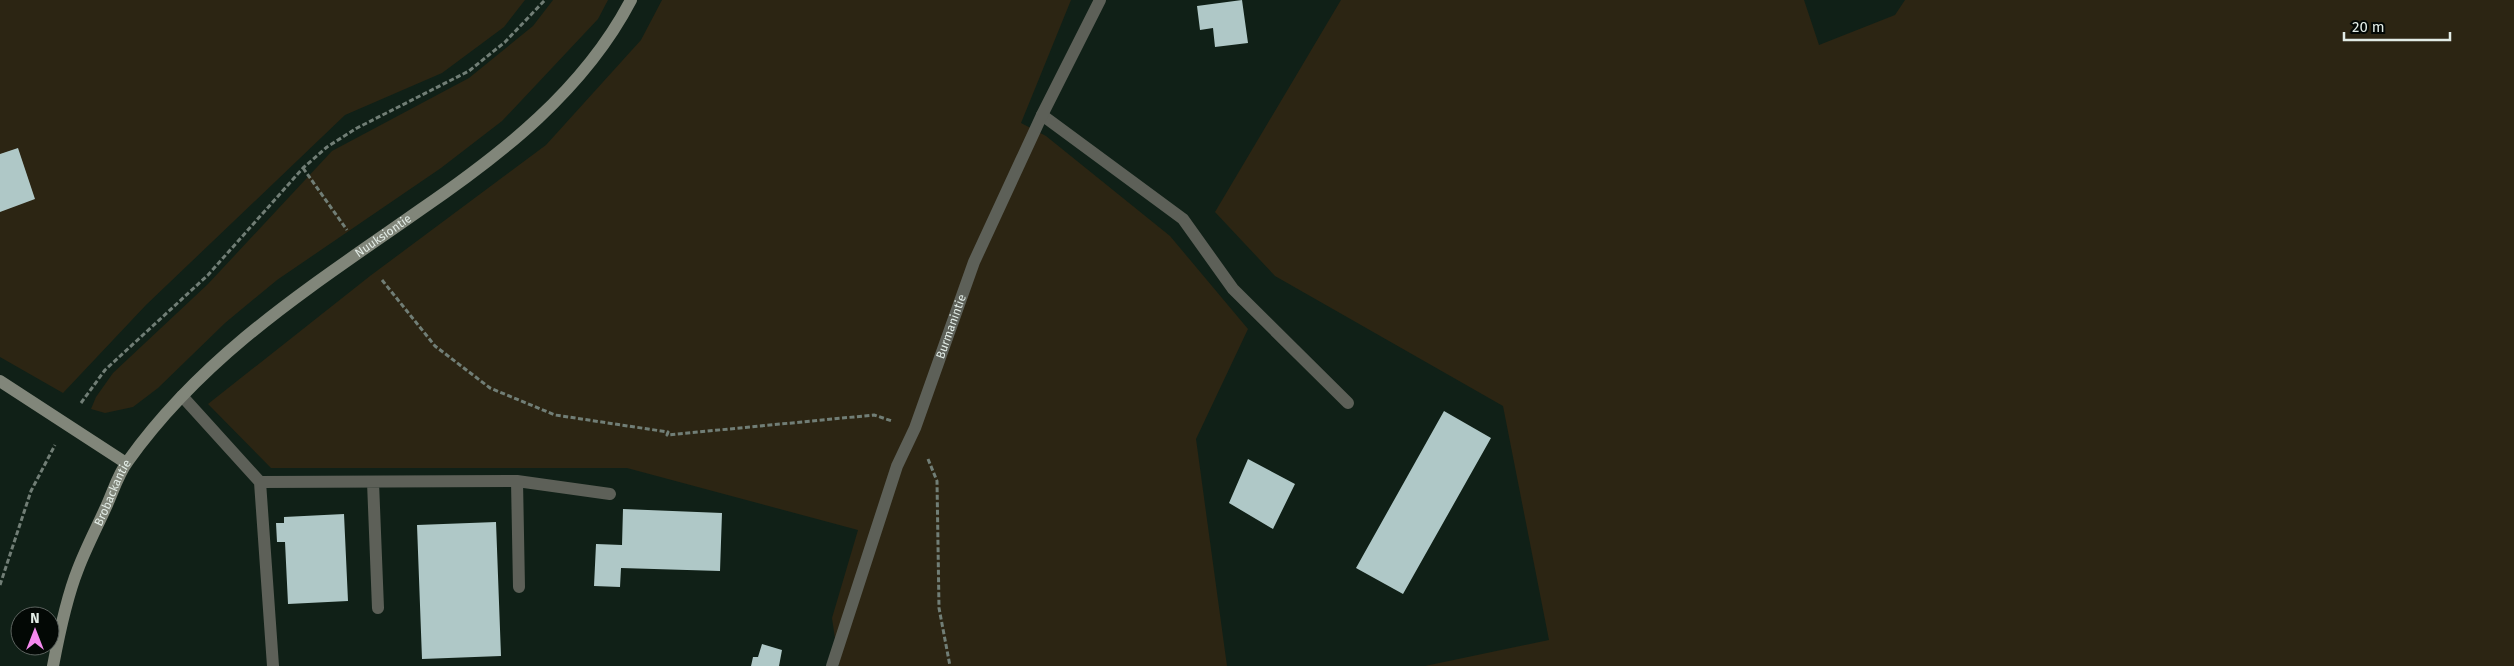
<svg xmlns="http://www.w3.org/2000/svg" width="2514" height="666" font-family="'Fira Sans',sans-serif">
<rect width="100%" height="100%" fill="#102017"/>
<path fill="#2c2513" d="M0 0H525L504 27 442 73 345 115 146 305 63 393 0 357Z
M553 0H608L598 19 502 121 441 168 277 280 225 323 158 388 133 407 105 413 91 409 96 397 113 373 208 284 332 151 469 78 533 26Z
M662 0H1071L1021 123 1046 136 1170 236 1248 329 1196 439 1227 666H839L832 618 858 530 627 468H271L208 404 370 276 546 145 641 40Z
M1341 0H1804L1819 45 1895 15 1905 0H2514V666H1425L1549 640 1503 406 1275 276 1215 212Z"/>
<path fill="#afc8c7" d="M1242 0 1248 43 1215 47 1213 28 1200 30 1197 6Z
M18 148 35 199 0 212V154Z
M1444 411 1491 438 1403 594 1356 568Z
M1248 459 1295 484 1273 529 1229 503Z
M623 509 722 513 720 571 621 568 620 587 594 586 596 544 622 545Z
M344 514 348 601 288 604 285 542H277L276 523H284V517Z
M496 522 501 656 422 659 417 525Z
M762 644 782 650 779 666H751L753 657H758Z"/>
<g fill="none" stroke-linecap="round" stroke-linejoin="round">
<path stroke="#717e76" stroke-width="3" stroke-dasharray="5 2.5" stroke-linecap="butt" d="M303 168 347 230
M382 280 435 346 490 388 555 415 668 432 667 435 874 415 892 421
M81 403 105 370 208 275 303 168 327 147 357 128 469 71 505 42 545 0
M928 459 937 481 939 608 950 666
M0 585 31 491 55 445"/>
<path stroke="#5d6058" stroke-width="12" d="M1042 115 1183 219 1233 289 1348 403
M182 396 260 482 517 481 610 494
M517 481 519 587
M260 482 273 666
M373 482 378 608"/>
<path stroke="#5d6058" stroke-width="12" id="s1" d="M832 666 897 466 915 428 974 262 1042 115 1100 0"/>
<g stroke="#81867a" stroke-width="12">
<path d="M0 381 126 463"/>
<path id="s2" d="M53 666C59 634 66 599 78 569 86 548 97 527 106 507 113 492 118 474 128 461 206 352 312 286 420 210 502 154 584 90 631 0"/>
</g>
</g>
<g text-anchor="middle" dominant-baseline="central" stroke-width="5" stroke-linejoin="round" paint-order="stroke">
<g font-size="12" fill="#e2ece6" stroke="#030805">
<text stroke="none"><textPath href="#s2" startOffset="562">Nuuksiontie</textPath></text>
<text stroke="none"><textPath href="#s1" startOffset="360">Burmanintie</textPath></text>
<text stroke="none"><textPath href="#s2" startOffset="184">Brobackantie</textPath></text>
</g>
</g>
<g transform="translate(35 631)"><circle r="24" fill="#030805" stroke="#5c635f"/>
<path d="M0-4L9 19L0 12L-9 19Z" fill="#f589ef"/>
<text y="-8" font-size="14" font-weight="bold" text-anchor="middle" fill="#e2ece6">N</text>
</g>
<path d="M2344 32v8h106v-8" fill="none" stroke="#e2ece6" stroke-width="2.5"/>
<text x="2352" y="32" font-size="15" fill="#e2ece6" stroke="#030805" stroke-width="4" paint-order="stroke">20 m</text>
</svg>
